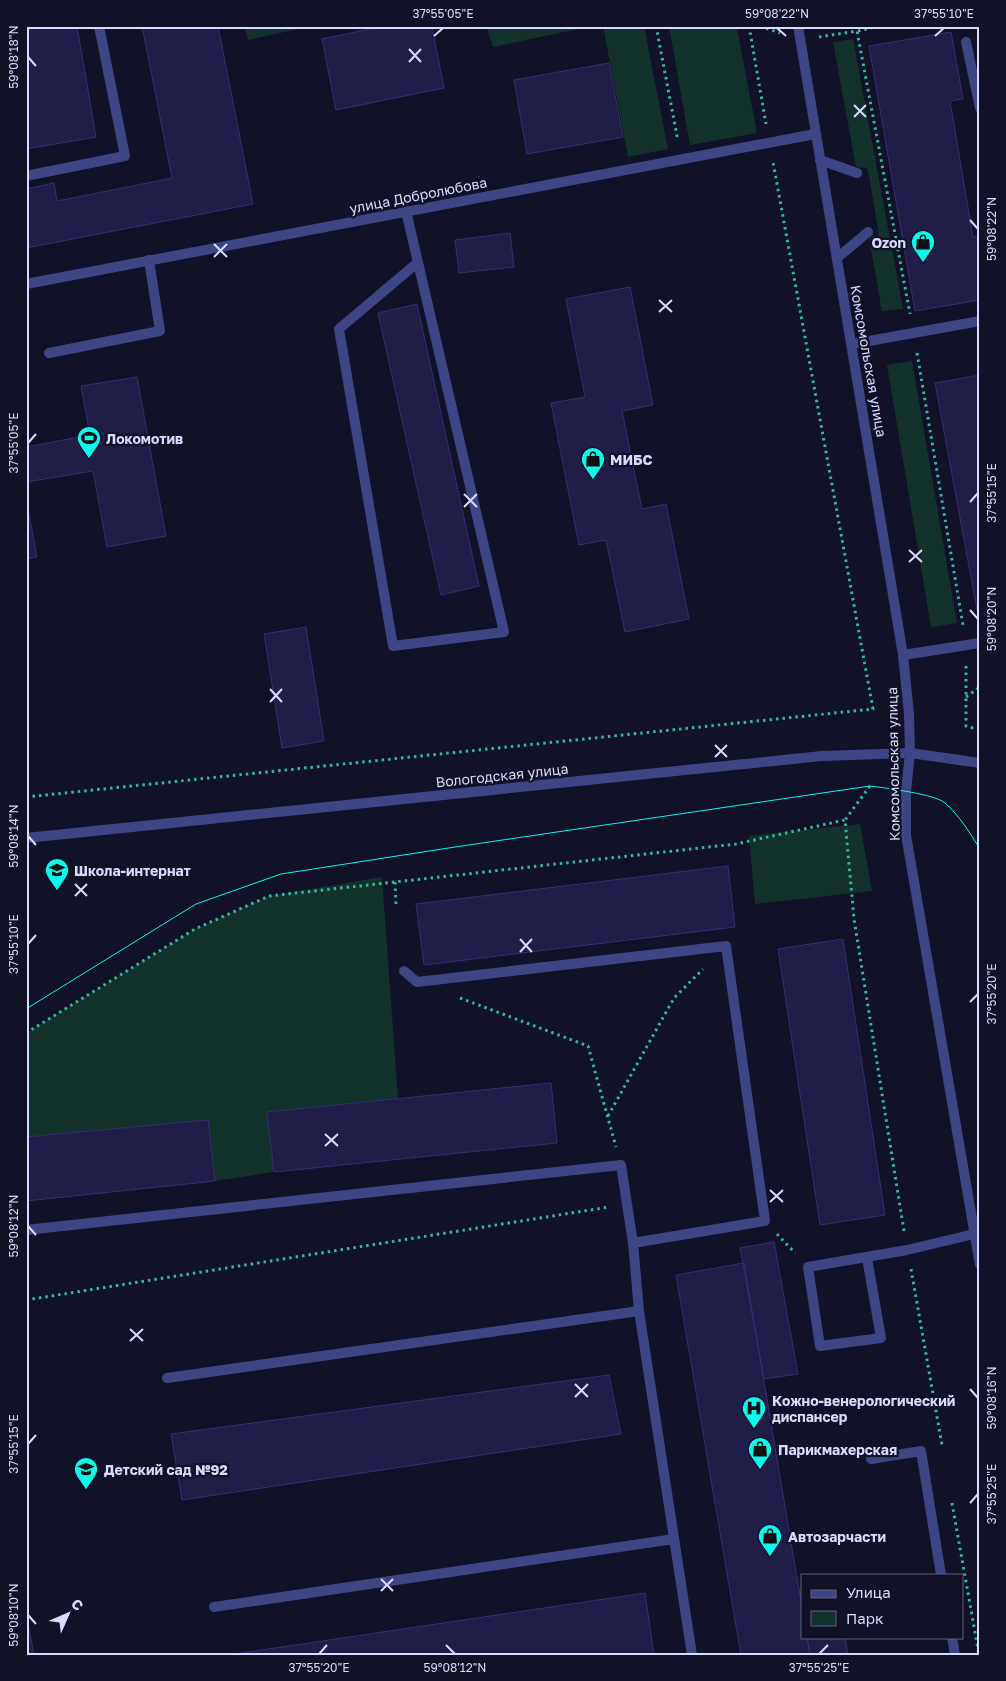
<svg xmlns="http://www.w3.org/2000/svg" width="1006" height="1681" font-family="'Golos Text',sans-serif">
<rect width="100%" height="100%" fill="#111128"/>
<path fill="#14322c" d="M245 26H311L248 40Z
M486 26H583V28L493 47Z
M603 26H644L668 149 628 157Z
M669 26H729L737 29 757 133 690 145Z
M853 39 903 309 882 311 869 238 879 235 869 176 867 168 856 167 833 42Z
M912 361 957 623 931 627 887 365Z
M860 824 872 891 755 904 749 836Z
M382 877 398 1099 267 1112 274 1172 215 1181 207 1120 26 1137V1033L195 929 269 896Z"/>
<path fill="#201d48" stroke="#343074" d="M26 26H77L96 137 26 149Z
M142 26H218L253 204 26 248V189L54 183 57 201 172 178Z
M384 26H432L444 88 336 110 322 39Z
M951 32 963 99 950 101 973 237 980 236V300L915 311 869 46Z
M609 63 623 137 527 154 514 80Z
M510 233 514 267 459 273 455 240Z
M630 287 653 405 622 411 642 509 666 504 689 619 625 632 606 540 579 545 551 403 585 397 566 299Z
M417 304 479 586 441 595 378 313Z
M980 375V620H979L935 383Z
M137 377 166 536 107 547 93 471 26 482V447L90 435 81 386Z
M26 498 37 557 26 559Z
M306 627 324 741 282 748 264 634Z
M728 866 735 927 424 965 416 904Z
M843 939 885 1215 820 1225 778 949Z
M551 1083 557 1143 274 1172 267 1112Z
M208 1120 215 1181 26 1201V1137Z
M774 1242 798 1374 764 1379 740 1248Z
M744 1263 802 1607V1637H807L810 1655H741L676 1275Z
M609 1375 621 1434 182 1500 171 1434Z
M802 1589V1607L799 1590Z
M645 1593 654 1655H228Z
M26 1614 34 1655H26Z
M807 1637H845L848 1655H810Z"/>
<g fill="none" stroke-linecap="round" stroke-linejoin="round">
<path stroke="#34b79c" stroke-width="3" stroke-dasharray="2.5 4" stroke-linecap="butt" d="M656 26 678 141
M749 26 766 124
M760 26 780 33
M858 31 879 26
M819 37 857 31 910 314
M917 353 963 625
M966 666V726L980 730
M966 697 980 687
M870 786 845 820 854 919 904 1231
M26 797 873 709 773 162
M395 882 396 905
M460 998 588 1046 616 1147
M26 1033 195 929 269 896 736 844 845 820
M608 1116 674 998 703 969
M777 1234 795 1253
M911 1269 942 1445
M26 1300 609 1207
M952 1503 979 1655"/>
<path stroke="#3d4585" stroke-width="10" d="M966 42 980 108
M820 160 857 173
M26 176 125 156 99 26
M406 211 504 632 393 646 339 329 417 263
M837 258 868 232
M852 344 980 321
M49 353 160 331 149 260
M903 655 980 643
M404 971 417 982 726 946 765 1221 633 1243
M26 1230 621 1165 633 1243 639 1311 692 1655
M867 1258 881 1338 820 1346 808 1267 907 1250 974 1234
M167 1378 639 1311
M871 1459 921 1451 941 1575
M214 1607 674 1539
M952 1637 955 1655"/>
<path stroke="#3d4585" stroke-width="10" d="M26 284 815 134
M26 838 822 756 910 753 980 763"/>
<path stroke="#3d4585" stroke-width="10" d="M798 26 903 655 909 714 910 753 906 791V835L980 1265"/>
<path stroke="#0bf8ed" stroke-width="1" d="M26 1009 196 904 281 874 455 847 870 786C885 788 935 794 945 803 959 815 970 833 980 849"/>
</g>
<path fill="none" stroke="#d9dafe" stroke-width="2" d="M777 28 786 36M434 36 443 28M935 36 944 28M409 49 421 62M28 57 36 66M409 62 421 49M854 105 866 117M854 117 866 105M970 220 978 229M214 244 227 257M214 257 227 244M659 300 672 312M659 312 672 300M28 443 36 434M464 494 477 507M970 502 978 493M464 507 477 494M909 550 922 562M909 562 922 550M970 610 978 619M270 689 282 702M270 702 282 689M715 745 727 757M715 757 727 745M28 836 36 845M75 884 87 896M75 896 87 884M520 939 532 952M28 944 36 935M520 952 532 939M970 1002 978 994M325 1134 338 1146M325 1146 338 1134M770 1190 783 1202M770 1202 783 1190M28 1226 36 1235M130 1329 143 1341M130 1341 143 1329M575 1384 588 1397M970 1389 978 1398M575 1397 588 1384M28 1444 36 1435M970 1503 978 1494M381 1579 393 1591M381 1591 393 1579M28 1615 36 1624M446 1645 455 1654M319 1654 327 1645M819 1654 828 1645"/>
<defs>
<g id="shop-pin" transform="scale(1.25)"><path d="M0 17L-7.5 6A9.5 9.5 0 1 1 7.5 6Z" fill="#0bf8ed" stroke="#111128"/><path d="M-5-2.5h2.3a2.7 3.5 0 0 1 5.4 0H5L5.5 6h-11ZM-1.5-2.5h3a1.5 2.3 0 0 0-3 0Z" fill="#111"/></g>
<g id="stadium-pin" transform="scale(1.25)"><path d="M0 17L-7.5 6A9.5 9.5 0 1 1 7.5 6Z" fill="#0bf8ed" stroke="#111128"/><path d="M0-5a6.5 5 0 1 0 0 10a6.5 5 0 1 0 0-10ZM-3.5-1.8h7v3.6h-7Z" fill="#111"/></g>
<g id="school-pin" transform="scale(1.25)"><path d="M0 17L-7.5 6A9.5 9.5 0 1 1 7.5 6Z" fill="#0bf8ed" stroke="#111128"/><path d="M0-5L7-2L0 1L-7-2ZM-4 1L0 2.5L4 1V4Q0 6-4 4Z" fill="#111"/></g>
<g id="hospital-pin" transform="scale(1.25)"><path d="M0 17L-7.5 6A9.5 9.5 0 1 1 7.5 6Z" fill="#0bf8ed" stroke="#111128"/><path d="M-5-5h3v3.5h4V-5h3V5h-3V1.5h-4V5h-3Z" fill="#111"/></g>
</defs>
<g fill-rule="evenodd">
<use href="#shop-pin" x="923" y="242"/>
<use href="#stadium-pin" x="89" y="438"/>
<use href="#shop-pin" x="593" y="459"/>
<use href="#school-pin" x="57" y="870"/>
<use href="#hospital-pin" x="754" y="1408"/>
<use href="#shop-pin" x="760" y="1449"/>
<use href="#school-pin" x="86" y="1469"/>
<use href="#shop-pin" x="770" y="1536"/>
</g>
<g text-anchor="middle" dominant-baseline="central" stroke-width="4.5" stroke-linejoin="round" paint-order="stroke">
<g font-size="14" fill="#d9dafe" stroke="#111128">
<text transform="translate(418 195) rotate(-11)">улица Добролюбова</text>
<text transform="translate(869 361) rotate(80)">Комсомольская улица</text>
<text transform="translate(893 764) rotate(-91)">Комсомольская улица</text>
<text transform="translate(502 775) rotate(-6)">Вологодская улица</text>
</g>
<g font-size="14" font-weight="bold" fill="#d9dafe" stroke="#111128" text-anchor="start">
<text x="906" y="242" text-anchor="end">Ozon</text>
<text x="106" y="438">Локомотив</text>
<text x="610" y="459">МИБС</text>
<text x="74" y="870">Школа-интернат</text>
<text x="772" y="1400">Кожно-венерологический<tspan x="772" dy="16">диспансер</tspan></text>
<text x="778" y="1449">Парикмахерская</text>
<text x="104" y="1469">Детский сад №92</text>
<text x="788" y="1536">Автозарчасти</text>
</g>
</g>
<rect width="1006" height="1681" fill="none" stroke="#111128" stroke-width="55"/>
<rect x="801" y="1574" width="162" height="65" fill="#111128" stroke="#61617e"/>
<rect x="811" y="1590" width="25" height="8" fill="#3d4585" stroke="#61617e"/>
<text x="846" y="1598" font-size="15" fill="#d9dafe">Улица</text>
<rect x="811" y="1611" width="25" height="15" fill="#14322c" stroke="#61617e"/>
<text x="846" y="1624" font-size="15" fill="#d9dafe">Парк</text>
<g transform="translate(68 1614) rotate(45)" stroke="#111128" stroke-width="4" paint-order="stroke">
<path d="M0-4L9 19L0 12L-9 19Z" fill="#d9dafe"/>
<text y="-8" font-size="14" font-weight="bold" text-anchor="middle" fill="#d9dafe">С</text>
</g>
<rect x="28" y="28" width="950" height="1626" fill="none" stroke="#d9dafe" stroke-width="2"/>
<g font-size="12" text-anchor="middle" fill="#d9dafe">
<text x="443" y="18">37°55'05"E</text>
<text x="777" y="18">59°08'22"N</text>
<text x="944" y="18">37°55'10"E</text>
<text transform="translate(14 57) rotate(-90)" y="4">59°08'18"N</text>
<text transform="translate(992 229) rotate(-90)" y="4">59°08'22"N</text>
<text transform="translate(14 443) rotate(-90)" y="4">37°55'05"E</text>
<text transform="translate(992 493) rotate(-90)" y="4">37°55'15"E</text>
<text transform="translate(992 619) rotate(-90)" y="4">59°08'20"N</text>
<text transform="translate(14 836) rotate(-90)" y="4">59°08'14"N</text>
<text transform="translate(14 944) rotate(-90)" y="4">37°55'10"E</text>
<text transform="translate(992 994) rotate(-90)" y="4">37°55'20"E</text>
<text transform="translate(14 1226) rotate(-90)" y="4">59°08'12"N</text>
<text transform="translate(992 1398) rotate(-90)" y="4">59°08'16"N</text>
<text transform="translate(14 1444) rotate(-90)" y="4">37°55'15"E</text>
<text transform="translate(992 1494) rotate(-90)" y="4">37°55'25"E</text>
<text transform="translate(14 1615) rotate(-90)" y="4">59°08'10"N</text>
<text x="319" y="1672">37°55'20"E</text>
<text x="455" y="1672">59°08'12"N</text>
<text x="819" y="1672">37°55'25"E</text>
</g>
</svg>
